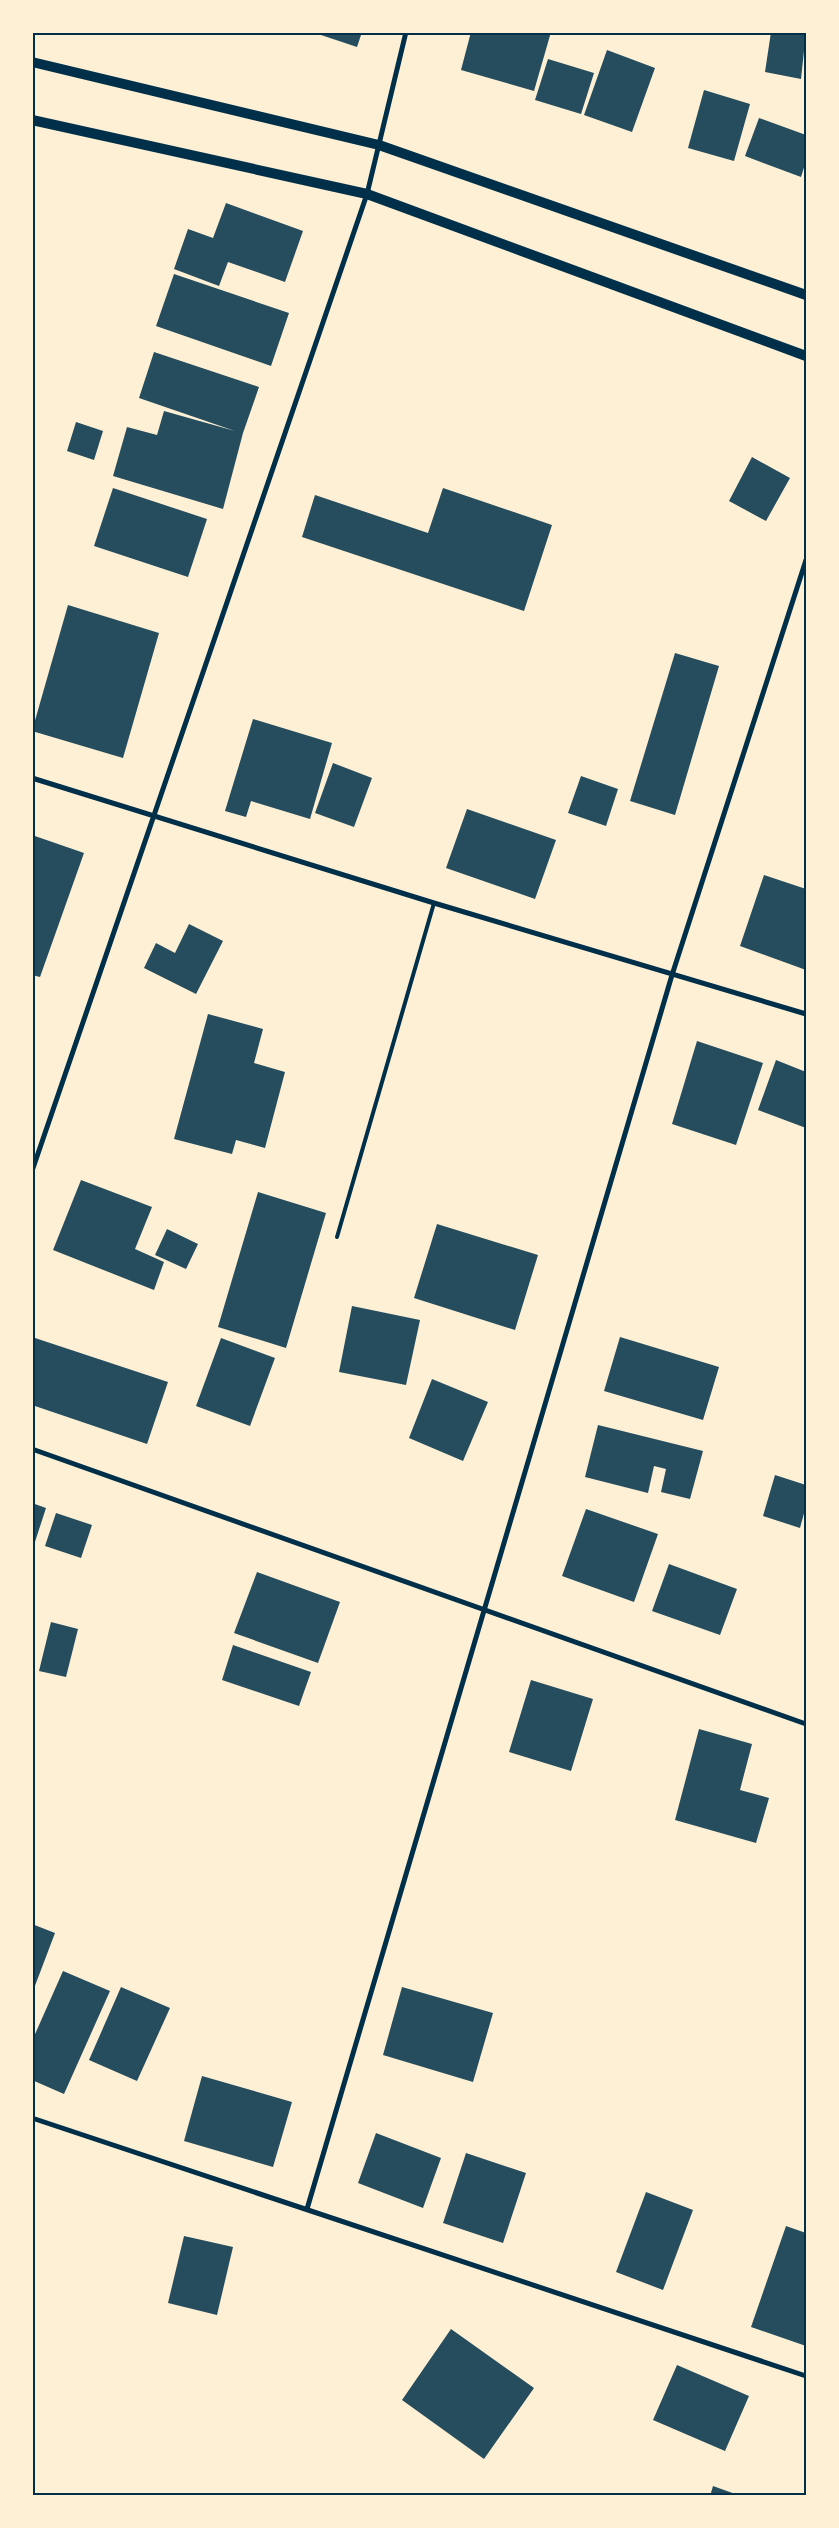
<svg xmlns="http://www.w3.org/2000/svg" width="839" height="2528" font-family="'Source Sans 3',sans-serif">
<rect width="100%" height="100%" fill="#fdf0d5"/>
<path fill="#264d5e" d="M312 32H362L357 47Z
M471 32H551L534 91 461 70Z
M771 32H806L801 79 765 72Z
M607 50 655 68 632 132 584 115Z
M548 59 594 73 581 114 535 100Z
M704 90 750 104 734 161 688 148Z
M759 118 806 135V161L801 177 745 156Z
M226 203 303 231 285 282 228 262 219 286 174 269 188 229 213 238Z
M174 274 289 313 271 366 156 326Z
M154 352 259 387 243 433 223 509 113 476 127 427 157 435 164 411 235 431 139 398Z
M76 422 103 431 94 460 67 451Z
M752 457 790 478 766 521 729 501Z
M113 488 207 519 188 577 94 546Z
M443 488 552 525 524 611 302 537 315 495 428 533Z
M68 605 159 633 123 758 32 731Z
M675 653 719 666 675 815 630 801Z
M253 719 332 743 310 819 251 801 246 817 225 811Z
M333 763 372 778 354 827 315 813Z
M581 776 618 789 606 826 568 813Z
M467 809 556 840 535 899 446 868Z
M32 835 84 853 40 977 32 975Z
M764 875 806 889V970L740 946Z
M189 924 223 941 196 994 144 968 156 943 175 953Z
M208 1014 263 1029 254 1063 285 1072 265 1148 236 1140 232 1154 174 1139Z
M697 1041 763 1063 736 1145 672 1124Z
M776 1060 806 1072V1128L758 1110Z
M81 1180 152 1207 135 1249 164 1262 154 1290 53 1250Z
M258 1192 326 1213 286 1348 218 1327Z
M437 1224 538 1255 515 1330 414 1298Z
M167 1229 198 1244 186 1269 155 1255Z
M352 1306 420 1320 406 1385 339 1372Z
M32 1337 168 1382 147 1444 32 1405Z
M620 1337 719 1367 703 1420 604 1391Z
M221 1338 275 1358 250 1426 196 1406Z
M432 1379 488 1402 463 1461 409 1438Z
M598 1425 703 1451 690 1499 661 1492 666 1469 654 1466 648 1493 585 1477Z
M775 1475 806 1485V1506L800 1528 763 1516Z
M32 1503 46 1508 33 1548H32Z
M586 1509 658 1534 634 1602 562 1576Z
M56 1513 92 1525 81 1558 45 1546Z
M669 1564 737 1589 720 1635 652 1611Z
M257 1572 340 1602 318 1663 234 1633Z
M51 1622 78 1629 66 1677 39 1671Z
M233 1645 311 1672 299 1706 222 1680Z
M531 1680 593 1699 571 1771 509 1752Z
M699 1729 752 1744 740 1790 769 1798 756 1843 675 1820Z
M32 1924 55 1933 33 1991H32Z
M63 1971 110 1991 64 2094 32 2080V2041Z
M121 1987 170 2008 137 2081 89 2060Z
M402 1987 493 2013 473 2082 383 2055Z
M202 2076 292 2102 273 2167 184 2141Z
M376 2133 441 2158 423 2208 358 2183Z
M466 2153 526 2173 503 2243 443 2223Z
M646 2192 693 2210 663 2290 616 2272Z
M786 2226 806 2233V2346L751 2327Z
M184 2236 233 2247 217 2315 168 2303Z
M451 2329 534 2388 484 2459 402 2400Z
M677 2365 749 2396 725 2451 653 2420Z
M713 2486 738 2495V2496H710Z"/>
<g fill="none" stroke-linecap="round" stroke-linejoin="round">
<path stroke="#003049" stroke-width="4" d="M337 1237 434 903"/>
<path stroke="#003049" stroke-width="5" d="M32 778 434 903 806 1014
M32 1171 367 194 406 32
M32 1449 806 1724
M32 2118 806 2376
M307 2209 672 975 806 560"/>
<path stroke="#003049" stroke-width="10" d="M32 62 379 145 806 295
M32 120 367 194 806 356"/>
</g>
<rect width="839" height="2528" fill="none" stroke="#fdf0d5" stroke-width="68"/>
<rect x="34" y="34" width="771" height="2460" fill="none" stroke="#003049" stroke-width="2"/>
</svg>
